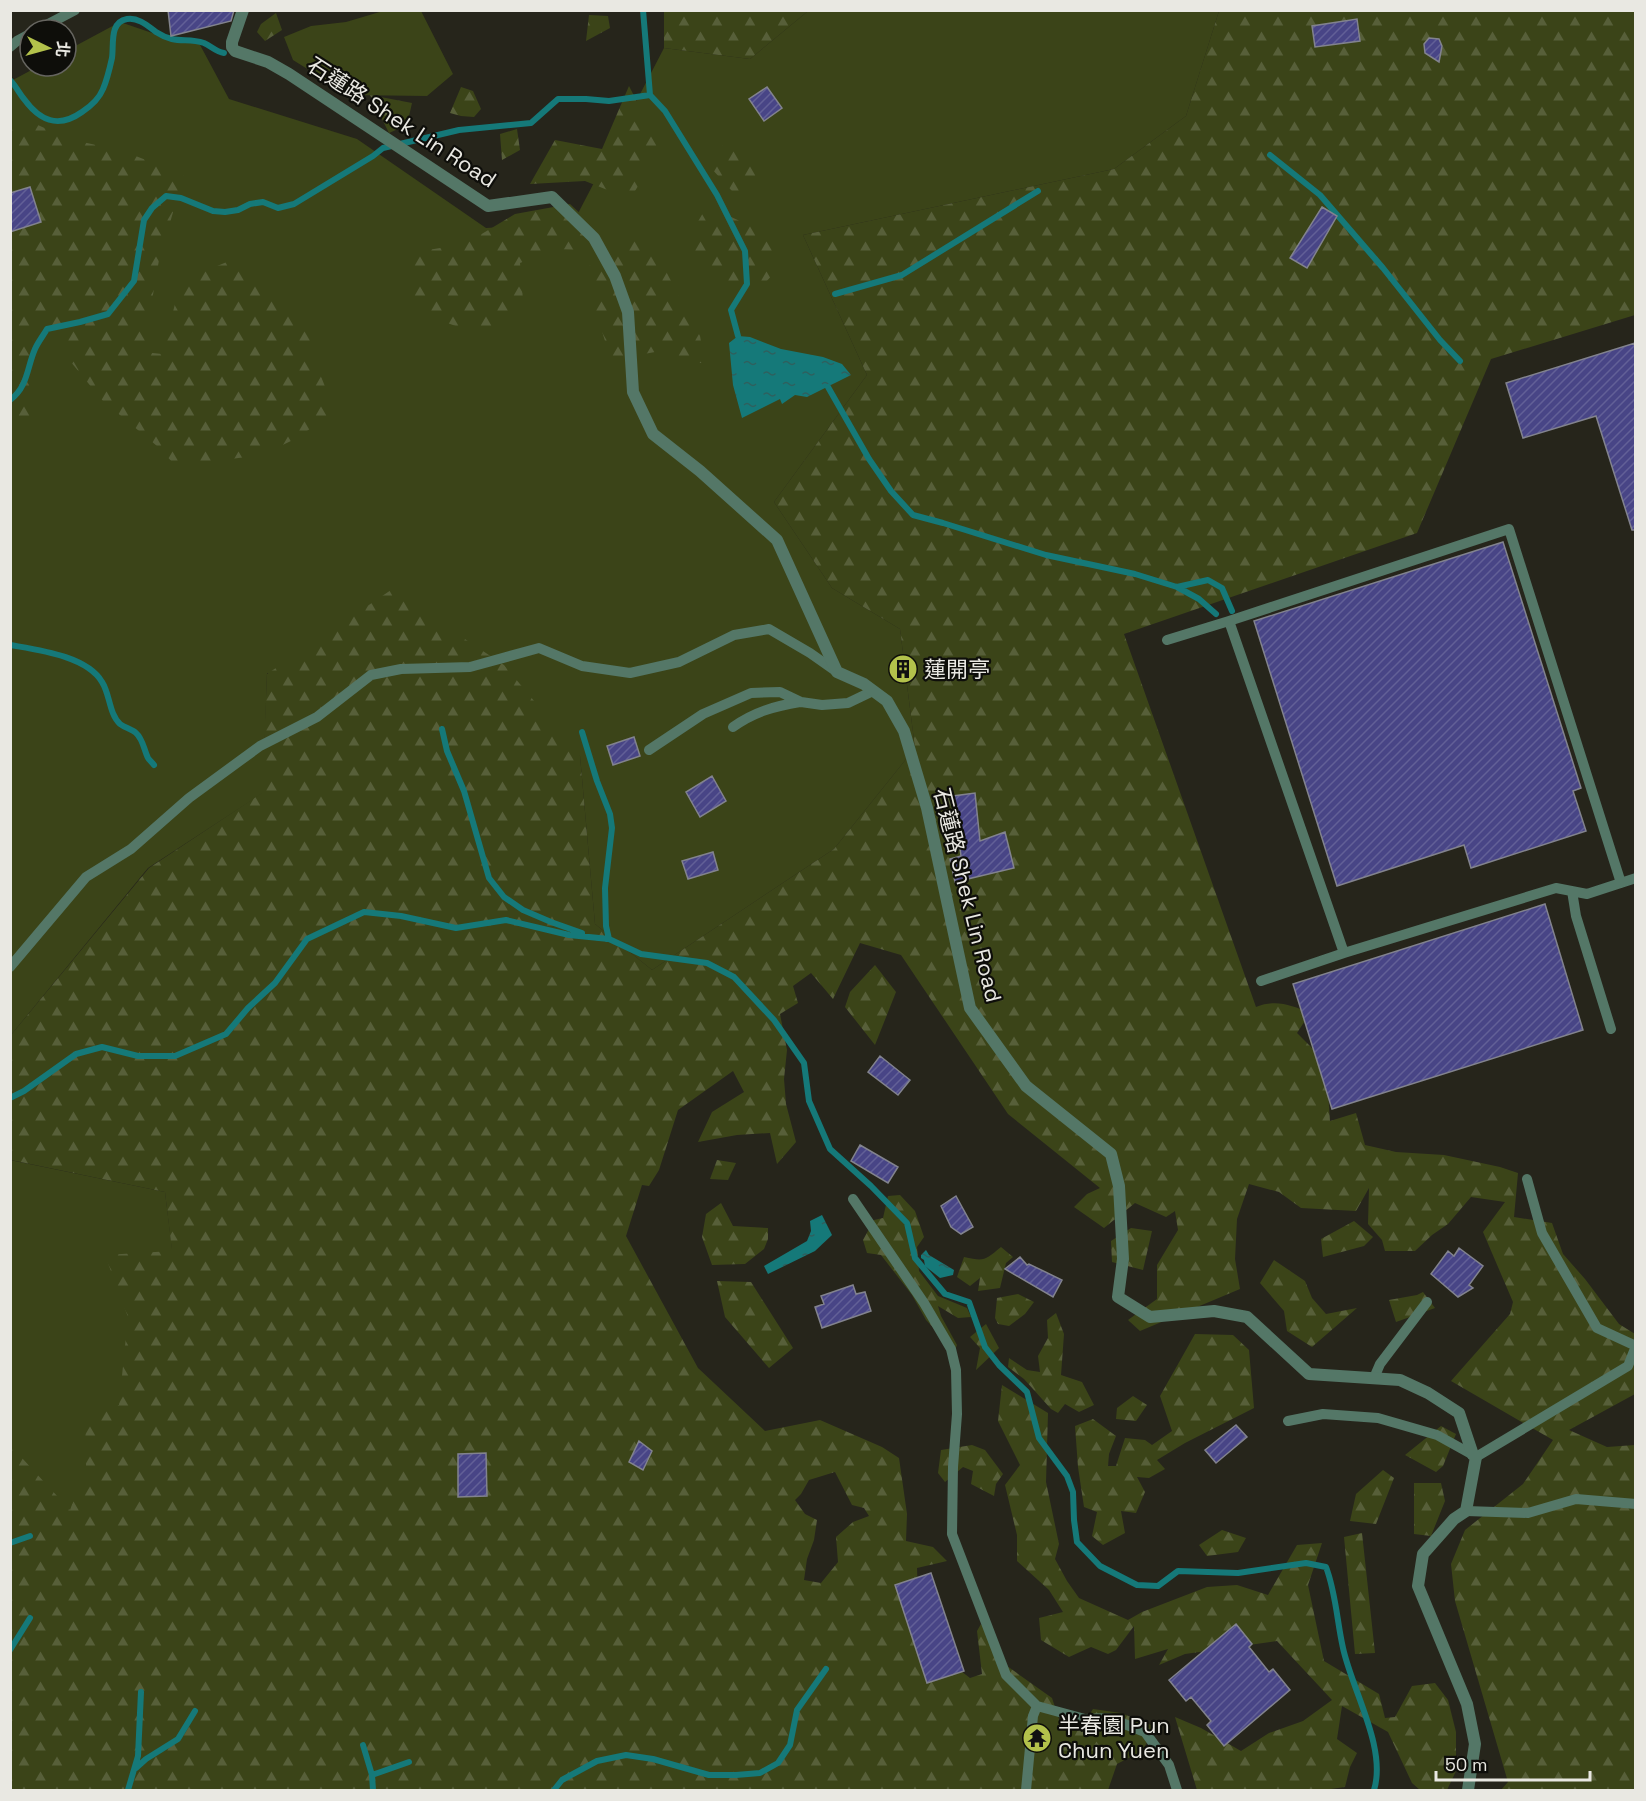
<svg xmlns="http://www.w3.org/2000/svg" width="1646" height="1801" font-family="'Space Grotesk','Noto Sans TC',sans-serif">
<defs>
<pattern id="forest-firs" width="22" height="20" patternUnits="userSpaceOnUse" patternTransform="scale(1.5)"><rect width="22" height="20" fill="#3b4418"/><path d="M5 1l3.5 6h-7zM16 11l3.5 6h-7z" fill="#575f39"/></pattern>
<pattern id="water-ripples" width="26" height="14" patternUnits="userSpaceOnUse" patternTransform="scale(1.5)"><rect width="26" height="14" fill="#157979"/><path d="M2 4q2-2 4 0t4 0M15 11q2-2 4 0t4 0" fill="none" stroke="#2e605e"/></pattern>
<pattern id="building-hatch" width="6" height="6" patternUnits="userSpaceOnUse" patternTransform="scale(1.5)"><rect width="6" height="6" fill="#484586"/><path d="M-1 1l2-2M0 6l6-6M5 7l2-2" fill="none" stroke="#626097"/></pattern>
</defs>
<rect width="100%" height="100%" fill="#26251b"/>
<path fill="#3b4418" d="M383 11H421L453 74 427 96 349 95 293 60 284 37 311 26 346 22Z
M808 11H1219L1186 116 1114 169 803 235 867 375 774 502 832 588 900 629 915 748 834 849 652 970 595 924 580 756 267 673 263 793 148 868 11 1035V81L39 66H66V51L120 22 161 36 199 43 229 99 357 139 486 228 573 223 664 48 750 59Z
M10 1160 165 1192 209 1547 11 1790Z"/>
<path fill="url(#forest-firs)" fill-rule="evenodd" d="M664 11V10L808 11 750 59 664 48Z
M1219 11H1635V315L1491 359 1417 533 1124 634 1256 1007C1276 999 1291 1005 1310 1013L1297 1033 1326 1062 1330 1121 1356 1113 1365 1145 1396 1152 1444 1155 1500 1167 1518 1173 1514 1217 1552 1223 1563 1254 1585 1279 1619 1324 1635 1334V1394L1569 1430 1607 1447 1635 1445V1790H1501L1508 1782 1455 1601 1451 1564 1465 1530 1523 1484 1553 1440 1451 1381 1510 1314 1513 1302 1483 1232 1505 1202 1471 1197 1448 1224 1432 1235 1415 1251H1385L1382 1240 1368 1224 1369 1188 1356 1211 1301 1208 1279 1192 1249 1184 1237 1219 1235 1259 1240 1289 1140 1331 1128 1320 1157 1299V1265L1178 1230 1175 1211 1166 1217 1135 1203 1104 1228 1074 1207 1087 1194 1100 1188 1008 1114 901 955 860 943 833 999 811 973 793 986 798 1003 780 1014 787 1050 784 1079 786 1104 796 1142 777 1164 770 1133 737 1135 698 1142 712 1112 744 1092 733 1071 678 1110 659 1170 649 1186 642 1185 626 1236 698 1368 765 1431 820 1420 882 1447 899 1458 907 1514 906 1541 933 1547 947 1561 917 1568 918 1598 932 1649 970 1678 982 1674 977 1631 981 1624 1007 1666 1052 1698 1061 1725 1080 1729 1093 1709 1121 1713 1156 1727 1142 1751 1117 1764 1108 1790H11L10 1445 70 1510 86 1466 85 1411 119 1405 128 1317 105 1255 172 1251 165 1192 11 1160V1035L149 868 262 793 267 674 391 590 504 665 580 756 595 924 652 970 834 849 915 748 900 629 832 588 774 502 867 375 803 235 1114 169 1186 116ZM835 1472 852 1505 864 1508 869 1516 853 1522 836 1537 838 1562 821 1583 804 1580 807 1559 814 1540 817 1520 805 1514 795 1500 801 1494 809 1480Z
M276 13 282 30 265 41 257 32 261 24Z
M589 15 608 16 610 28 586 41Z
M629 86 661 149 630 199 585 181 530 184 555 140 602 149Z
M461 87 473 91 481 109 474 117 461 116 450 113Z
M370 95 412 103 407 125 389 133Z
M10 110 20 117 69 139 123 151 184 175 159 260 143 352 162 354 181 281 234 259 313 335 311 351 335 412 295 439 262 455 176 466 157 446 102 400 30 312 33 429 11 415Z
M517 129 520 150 502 160 500 134Z
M724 142 760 171 754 186 742 202 711 168Z
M570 204 602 234 590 250 554 249 520 263 523 300 484 336 419 313 403 254 465 244 515 214Z
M707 206 773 236 778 269 762 286 728 282 696 269 685 244Z
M629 235 651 243 700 336 705 363H687L655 352 611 360 583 271Z
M875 965 896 992 875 1045 845 1007 850 992Z
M717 1160 736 1163 728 1180 710 1179Z
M900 1195 915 1211 924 1237 917 1247 919 1271 938 1296 967 1308 971 1317 958 1318 938 1306 941 1316 957 1345 955 1350 926 1320 912 1295 881 1255 867 1253 863 1240 874 1220 883 1218 888 1196Z
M721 1203 733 1226 768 1228V1239L764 1249 745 1264 712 1265 702 1237 706 1214Z
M1354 1221 1373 1237 1364 1246 1323 1257 1321 1239Z
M1131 1228 1152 1231 1143 1270 1112 1262 1111 1241Z
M1001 1247 1013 1257 1006 1263 1000 1288 978 1291 980 1278 970 1286 957 1277 964 1257C985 1262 985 1260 1001 1247Z
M1274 1260 1305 1281 1312 1298 1326 1314 1357 1308 1312 1347 1287 1331 1284 1311 1260 1283Z
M717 1281 751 1282 793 1348 769 1368 725 1317Z
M1423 1292 1435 1308 1396 1322 1389 1300 1417 1295Z
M1018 1294 1034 1302 1025 1314 1009 1326 998 1324 995 1318 997 1298Z
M1056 1313 1064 1334 1061 1375 1082 1382 1094 1405 1079 1412 1065 1404 1058 1413 1051 1409 1024 1379 1008 1367 1009 1358 1027 1370 1040 1372 1038 1356 1048 1338 1047 1320Z
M986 1324 999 1348 976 1370 980 1348 970 1337Z
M1195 1334 1233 1335 1249 1350 1254 1408 1185 1443 1157 1460 1165 1469 1149 1478 1137 1477 1145 1492 1136 1513 1121 1511 1125 1533 1103 1545 1092 1536 1097 1512 1084 1507 1078 1467 1075 1426 1093 1419 1116 1436 1109 1454 1108 1466H1116L1125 1438 1145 1440 1152 1445 1172 1431 1160 1396Z
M1002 1385 1048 1413 1046 1482 1059 1544 1055 1559 1067 1581 1079 1598 1128 1620 1142 1612 1207 1587 1237 1585 1268 1595 1297 1545 1322 1543 1308 1585 1324 1661 1379 1694 1385 1718 1395 1717 1412 1686 1435 1683 1448 1700 1456 1732V1771L1447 1790H1420L1412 1783 1388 1732 1342 1706 1337 1739 1357 1753 1350 1767 1345 1787 1324 1790H1197L1175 1717 1201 1728 1241 1751 1269 1733 1303 1721 1332 1700 1277 1641 1185 1654 1159 1665 1168 1649 1135 1659 1134 1626 1116 1650 1108 1654 1091 1647 1069 1657 1041 1640 1039 1618 1063 1612 1049 1590 1017 1561V1535L1005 1485 1020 1465 998 1421Z
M1133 1396 1147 1405 1136 1421 1116 1419 1117 1408Z
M1441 1426 1456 1434 1443 1466 1436 1472 1405 1455Z
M972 1445 985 1450 1003 1474 996 1484 994 1496 971 1484 973 1471 963 1467 945 1482 938 1473 941 1450Z
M1383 1470 1394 1478 1376 1524 1350 1521 1356 1494Z
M1414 1483H1441L1445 1501 1431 1536 1414 1534Z
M1222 1530 1246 1538 1238 1552 1207 1556 1199 1545Z
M1362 1533 1375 1653 1355 1654 1344 1537Z"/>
<path fill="url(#water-ripples)" d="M738 336 750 337 781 349 823 357 842 364 851 375 807 397 795 395 782 404 780 399 742 418 733 385 729 343Z
M822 1215 832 1235 815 1251 768 1274 764 1266 807 1241 811 1231 810 1221Z
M926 1250 929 1255 954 1270 953 1275 940 1278 925 1266 924 1260 921 1258V1255Z"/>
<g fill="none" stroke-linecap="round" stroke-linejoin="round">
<path stroke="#157979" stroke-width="6" d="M643 10 650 95 665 111 717 195 745 251 747 284 731 310 738 336
M10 80C16 86 19 93 24 99 40 121 58 129 82 112 91 106 99 99 103 89 107 80 110 67 112 58 114 45 109 22 127 19 138 17 148 26 156 32 176 45 186 37 204 43 211 46 216 52 224 53
M1270 155 1320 195 1383 268 1440 340 1460 361
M835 294 902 275 1038 191
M828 387 869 459 891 491 913 515 943 523 1046 555 1135 574 1177 587 1208 580 1222 588 1232 611
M10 400C28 387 27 367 35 349 38 342 43 336 47 329L80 322 108 314 134 281 144 220 152 208 166 196 181 198 213 211 225 212 238 210 250 204 263 202 278 208 294 204 373 156 383 148 459 130 531 123 558 99H586L609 101 650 95
M1177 587 1199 599 1216 614
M10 645C38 650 87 656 102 682 110 694 109 714 120 724 125 728 132 729 136 733 143 739 144 750 148 758 149 760 152 762 154 765
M442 729 447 751 464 791 489 878 504 897 523 910 551 922 582 933
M582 732 597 781 610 814 612 828 605 888 606 926 609 939H606
M10 1098 24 1091 76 1054 102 1047 138 1056H175L226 1034 248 1008 275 983 307 939 364 912 401 916 456 928 506 920 569 935 609 939 641 954 707 963 734 977 774 1020 804 1063 809 1101 830 1149 871 1186 907 1223 915 1258 945 1294 969 1302 985 1347 999 1365 1027 1392 1039 1438 1067 1476 1073 1492 1074 1520 1077 1542 1100 1566 1137 1585 1158 1586 1178 1571 1238 1573 1306 1563 1326 1567C1336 1593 1337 1622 1343 1648 1352 1690 1387 1748 1374 1790
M10 1543 30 1536
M10 1650 30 1618
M363 1745 372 1775 409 1762
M136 1768 146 1759 178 1739 195 1711
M372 1775 373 1790
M128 1790 138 1756 141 1692
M554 1790 562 1780 597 1761 626 1755 653 1759 709 1775H736L760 1773 778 1763 790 1745 797 1710 826 1669"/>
</g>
<path fill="url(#building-hatch)" stroke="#82838e" stroke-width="1.5" d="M168 10H234L231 21 171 36Z
M1357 19 1360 41 1315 47 1312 26Z
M1429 38 1439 39 1442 46 1439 62 1425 53 1424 44Z
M767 87 782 108 764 121 749 99Z
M30 187 41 222 10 232V193Z
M1322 207 1337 216 1307 268 1290 258Z
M1635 343V530H1632L1596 416 1523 438 1506 383Z
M1503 542 1581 788 1573 791 1586 831 1471 868 1464 845 1337 886 1254 621Z
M634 737 640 756 613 765 607 746Z
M712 776 726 801 700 817 686 792Z
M975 793 980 841 1005 832 1014 868 955 882 950 859 961 856 953 796Z
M713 852 718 870 688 879 682 861Z
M1545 904 1583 1030 1332 1109 1293 984Z
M880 1056 910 1080 898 1095 868 1072Z
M860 1145 898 1167 888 1183 851 1161Z
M956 1196 973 1227 961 1234 951 1227 941 1206Z
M1459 1248 1483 1266 1469 1285 1473 1288 1458 1297 1431 1274 1448 1251 1454 1256Z
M1020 1257 1027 1265 1029 1264 1062 1280 1053 1297 1005 1269Z
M853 1285 856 1294 865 1292 871 1311 822 1328 815 1307 824 1304 821 1296Z
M1236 1425 1247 1437 1216 1463 1205 1450Z
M639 1441 652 1451 643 1470 629 1462Z
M486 1453 487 1496 458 1497V1454Z
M931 1573 964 1671 927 1683 895 1585Z
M1236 1624 1252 1644 1249 1647 1269 1672 1273 1669 1290 1690 1224 1746 1207 1725 1211 1721 1191 1697 1186 1701 1169 1680Z"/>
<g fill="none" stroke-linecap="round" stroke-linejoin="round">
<path stroke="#547767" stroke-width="10" d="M37 30 75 10
M10 47 17 41 30 34
M1167 640 1229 621
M733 727C754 712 775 706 800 702
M649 750 703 714 751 693 780 692 801 702 822 705 848 703 873 691
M1572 891 1576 916 1611 1029
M1344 953 1229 621 1509 529 1621 883
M10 967 86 877 131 849 189 798 260 746 317 717 371 675 401 669 470 667 539 648 582 666 630 673 679 662 734 635 769 629 810 653 837 672
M1261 981 1344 953 1556 888 1587 894 1636 878
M1527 1179 1542 1233 1597 1328 1636 1346
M853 1199 924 1303 951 1349 956 1370 957 1414 953 1467 952 1534 1006 1675 1037 1706 1085 1719 1109 1718 1145 1732 1169 1765 1177 1790
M1374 1378 1380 1364 1427 1302
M1288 1421 1323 1414 1378 1418 1437 1435 1473 1455
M1476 1457 1628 1366 1636 1346
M1466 1511 1528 1513 1576 1499 1636 1504
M1026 1790 1033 1716 1037 1706"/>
<path stroke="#547767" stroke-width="12" d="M243 10 232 42V47L235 51 268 62 289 74 488 206 552 197 594 238 615 276 628 312 633 392 653 434 700 471 777 540 837 672 864 684 887 701 904 731 927 808 970 1008 1026 1086 1111 1154 1119 1186 1123 1259 1118 1297 1150 1317 1214 1311 1247 1317 1309 1374 1400 1380 1428 1393 1459 1413 1473 1455 1476 1457 1466 1511 1454 1519 1423 1554 1418 1586 1467 1704 1475 1744 1468 1790"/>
</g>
<defs>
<g id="building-disc" transform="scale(1.5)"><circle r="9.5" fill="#b3c24b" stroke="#0e0e0a"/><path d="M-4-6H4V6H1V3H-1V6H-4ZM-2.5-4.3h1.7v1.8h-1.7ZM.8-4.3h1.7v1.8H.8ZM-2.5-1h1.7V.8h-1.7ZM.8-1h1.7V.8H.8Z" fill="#111"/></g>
<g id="temple-disc" transform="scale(1.5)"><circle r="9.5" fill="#b3c24b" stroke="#0e0e0a"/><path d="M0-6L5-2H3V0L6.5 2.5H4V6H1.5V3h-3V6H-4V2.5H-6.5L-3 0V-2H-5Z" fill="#111"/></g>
</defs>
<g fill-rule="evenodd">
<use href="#building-disc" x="903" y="669"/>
<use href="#temple-disc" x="1037" y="1738"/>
</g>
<g text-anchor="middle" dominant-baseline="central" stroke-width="4.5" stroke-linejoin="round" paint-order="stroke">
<g font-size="22" fill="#e9e8e2" stroke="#0e0e0a">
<text transform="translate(402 122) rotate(33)">石蓮路 Shek Lin Road</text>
<text transform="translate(968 895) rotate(76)">石蓮路 Shek Lin Road</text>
</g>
<g font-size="22" fill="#e9e8e2" stroke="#0e0e0a" text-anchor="start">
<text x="924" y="669">蓮開亭</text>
<text x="1058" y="1725">半春園 Pun<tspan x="1058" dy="25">Chun Yuen</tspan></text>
</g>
</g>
<rect width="1646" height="1801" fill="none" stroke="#e9e8e2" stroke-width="24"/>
<g transform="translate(48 48) rotate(95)"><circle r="28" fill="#0e0e0a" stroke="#666560" stroke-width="1.5"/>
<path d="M0-4.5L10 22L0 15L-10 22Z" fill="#b3c24b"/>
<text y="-9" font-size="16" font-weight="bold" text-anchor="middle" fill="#e9e8e2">北</text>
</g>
<path d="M1436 1771v9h154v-9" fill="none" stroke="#e9e8e2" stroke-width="3"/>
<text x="1445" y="1771" font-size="18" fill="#e9e8e2" stroke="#0e0e0a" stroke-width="4.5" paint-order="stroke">50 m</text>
</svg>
